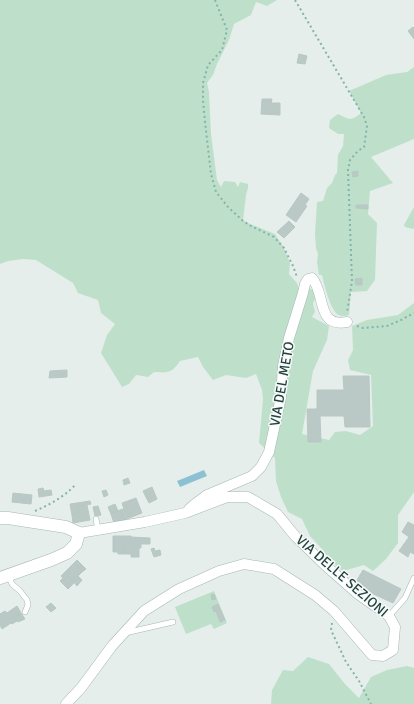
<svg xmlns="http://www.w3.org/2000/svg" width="414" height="704" font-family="Signika,sans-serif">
<rect width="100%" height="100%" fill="#e5eeeb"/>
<path fill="#bee0cb" d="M0 0H277L267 6 256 2 251 15 234 24 229 40 217 64 213 75 207 83 209 92 211 134 217 180 221 187 224 181 235 182 238 187 240 182 248 184V188L246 195 243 220 250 224 275 234 284 248 290 263 289 274 297 283 300 292 309 288 314 291 316 297 313 303 315 312 312 317 329 326 327 340 313 371 302 434 329 440 335 432 346 431 360 435 373 426 371 375 350 370 348 360 353 350 352 326 367 320 398 315 414 303V492L398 515V543L386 559 373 571 364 565 343 571 329 560 323 550 310 536 302 519 288 512 281 497 276 481 275 458 259 443 263 399 262 390 256 374 246 378 226 375 213 380 203 367 198 357 180 361C172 373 168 373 154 372L148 377 136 375 129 384 122 387 101 353 107 335 115 324 101 313 98 300 78 293 73 283 36 260 23 259 8 261 0 264Z
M414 67V139L371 157 393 183 370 191 368 214 377 223 375 280 367 291 351 292 349 315C345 316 341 317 337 314 330 308 324 284 322 275H319L317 262 318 254 316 248 315 234 317 202 323 201 327 188 332 183 335 175 337 173 338 155 343 146 344 134H338L329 128 330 120 338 114C350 120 351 121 361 113L349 91 386 75 407 72Z
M414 207V228L413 229 405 227 404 225Z
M214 591 227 623 214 629 211 624 186 634 175 607Z
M308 657 329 664 345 684 359 698 371 677 387 670 407 666 414 668V704H271L272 690 283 670 293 671Z"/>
<path fill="#8cc1d4" d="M204 470 207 476 180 487 177 481Z"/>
<path fill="#bac9c5" stroke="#b7c8c3" d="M413 27 414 28V39L408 31Z
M299 54 307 56 305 64 297 63Z
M262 99H272L271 103H280V115L261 114Z
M358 171V176L353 177 352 172Z
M301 193 309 199 305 205 307 206 296 222 286 215Z
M356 205H368V209L356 208Z
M289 221 295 227 284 238 277 232Z
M362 278V285H356L355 279Z
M67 370V377L49 378 50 371Z
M343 376H369L370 427H345L344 416H320L321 442H308L307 409H317V390H344Z
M128 478 130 483 124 485 123 480Z
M152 487 157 499 149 503 143 491Z
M43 488 44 491 51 490 52 495 39 497 38 489Z
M106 490 108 495 104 497 102 491Z
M13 493 32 495 31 504 12 502Z
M136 498 142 513 124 520 120 510 127 508 125 502Z
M90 501 91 504 78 506 77 503Z
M125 502 127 508 124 509 122 503Z
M77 503 79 513 72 515 70 504Z
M115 504 118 511 111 514 108 507Z
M87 505 90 520 73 523 72 515 79 513 78 506Z
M98 506 101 515 95 516 93 507Z
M120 510 124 520 114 523 111 514Z
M408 522 414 525V554L410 552 408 557 399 551 409 537 402 532Z
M113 536H131V548H124L123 554H118V552H113Z
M131 537 150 538V544H141V548H139V557H131Z
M124 548H131V554H123Z
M154 548 155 551 160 550 161 555 154 557 151 549Z
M77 560 86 569 82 572 74 563Z
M74 563 82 572 73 581 67 576 69 574 66 571Z
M363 570 401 589 393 603 354 585Z
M66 571 69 574 64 579 70 584 73 581 74 583 68 589 60 581 63 578 61 576Z
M67 576 73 581 70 584 64 579Z
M78 576 82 580 77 586 73 581Z
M214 594 216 599 212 600 211 595Z
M51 603 56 608 51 612 46 607Z
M218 604 225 620 220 622 216 611 214 612 212 607Z
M17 606 21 613 15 617 17 621 12 624 11 623 2 629 0 625V621L1 620 0 618V614L5 611 7 613Z
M21 613 25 619 18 622 15 617Z"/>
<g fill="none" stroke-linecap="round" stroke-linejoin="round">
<g stroke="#a7b7b3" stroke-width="6">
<path id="service" d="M96 519 98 530
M8 575 12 584 20 591 27 600 28 605 25 612
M389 616 405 598 414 578
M125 633 173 622"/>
</g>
<g stroke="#a7b7b3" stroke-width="11">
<path id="minor" d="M189 509 195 504 207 495 252 476 261 467 269 452 281 397 283 366 289 338 303 293 305 284 308 279 312 278C326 294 316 328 347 322
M66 704 81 688 112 646 144 611 179 589 219 571 244 564 274 569 315 595 334 611 372 655 383 656 393 650 395 627 389 616 358 594 325 565 296 537 277 514 248 497H227L185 513 145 522 79 533"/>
</g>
<g stroke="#a7b7b3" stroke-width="13">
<path id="tertiary" d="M0 518H8L66 527 79 533 76 544 67 553 51 560 0 578"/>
</g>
<path stroke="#84b3aa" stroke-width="2" stroke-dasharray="2 3" stroke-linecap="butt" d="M215 0 227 30 222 50 208 65 203 83V100L205 122 211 174 216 192 228 207 242 220 249 225 274 237 284 248 293 266 297 277
M295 0 364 117 367 126 364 147 358 151 350 160 348 170 352 281 347 313
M357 326 363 328 387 326 401 320 414 313
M35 511C51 504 64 497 76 484
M332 623 331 630 346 662 359 681 371 704"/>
<use href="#service" stroke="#fff" stroke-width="5"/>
<use href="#minor" stroke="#fff" stroke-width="10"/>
<use href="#tertiary" stroke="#fff" stroke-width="12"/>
</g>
<g text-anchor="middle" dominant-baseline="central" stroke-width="3" stroke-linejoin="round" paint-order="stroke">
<g font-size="14" fill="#23413d" stroke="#f6faf9">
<text transform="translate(282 384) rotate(-80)">VIA DEL METO</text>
<text transform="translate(342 576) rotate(41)">VIA DELLE SEZIONI</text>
</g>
</g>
</svg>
